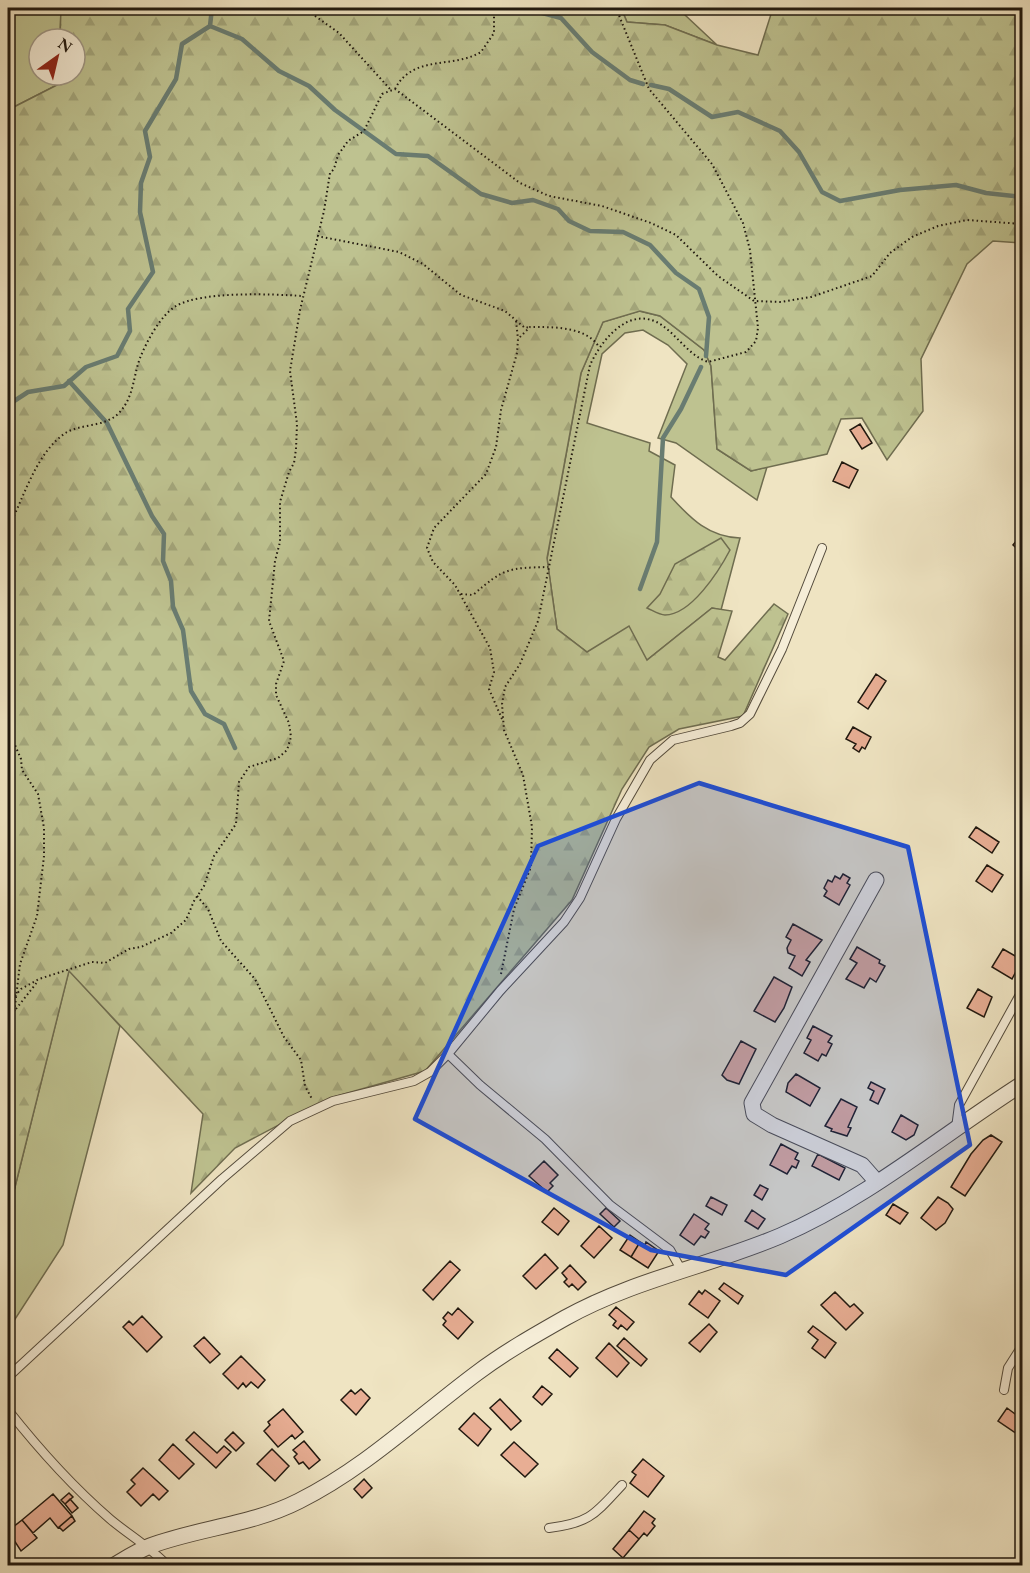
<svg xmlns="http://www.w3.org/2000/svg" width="1030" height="1573" font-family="'EB Garamond',serif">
<defs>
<pattern id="forest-firs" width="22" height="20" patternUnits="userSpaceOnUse" patternTransform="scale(1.5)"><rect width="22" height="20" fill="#bec290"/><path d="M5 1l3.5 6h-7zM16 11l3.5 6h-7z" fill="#a3a67b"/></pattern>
</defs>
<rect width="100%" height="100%" fill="#efe4c2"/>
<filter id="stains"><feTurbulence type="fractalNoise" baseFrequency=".00333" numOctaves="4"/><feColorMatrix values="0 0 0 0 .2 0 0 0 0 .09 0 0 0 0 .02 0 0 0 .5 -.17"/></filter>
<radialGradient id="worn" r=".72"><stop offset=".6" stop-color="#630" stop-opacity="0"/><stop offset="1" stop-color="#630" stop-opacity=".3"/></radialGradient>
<path fill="#bec290" stroke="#6f6d50" stroke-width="1.5" d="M8 8H61L60 39H39V75H59V84L8 110Z
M621 8H686L685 15 717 45 665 25 627 22Z
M639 311 660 316 704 350 711 366 717 449 751 471 767 467 757 500 676 443 658 438 687 364 668 345 643 330 625 333 602 354 587 423 650 443 649 451 675 465 671 497C691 519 709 537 740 538L721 610 712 608 647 660 587 652 557 629 547 559 581 373 603 322Z
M69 970 120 1026 63 1245 8 1330V1215Z"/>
<path fill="url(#forest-firs)" stroke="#6f6d50" stroke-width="1.5" d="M61 8H621L627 22 665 25 717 45 758 55 773 8H1022V243L993 241 967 264 921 359 923 411 887 460 862 418 841 419 827 454 751 471 717 449 711 366 704 350 660 316 640 311 603 322 581 373 547 558 557 629 587 652 629 626 647 660 712 608 732 611 718 657 725 660 774 604 788 614 743 716 679 729 649 747 622 789 572 900 425 1071 330 1098 235 1148 191 1193 203 1114 69 971 8 1215V110L59 84V75H75V39H60Z
M721 538 730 550C719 571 691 615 665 615 659 615 652 610 647 608L660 594 675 564Z"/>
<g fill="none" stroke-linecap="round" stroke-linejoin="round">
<path stroke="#697c71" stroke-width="4.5" d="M524 8 561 18 592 52 630 80 643 84
M210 26 242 39 279 71 309 86 335 110 396 154 428 156 481 194 512 203 533 200 558 209 569 221 590 231 623 232 650 245 676 273 699 289 709 317 706 356
M651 85 669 89 712 117 738 112 780 131 799 152 822 192 840 201 900 190 956 185 986 193 1022 197
M69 381 107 423 152 516 164 534 163 561 171 581 173 607 183 630 191 691 205 714 224 724 235 748
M8 405 28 392 64 386 86 367 117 356 130 331 128 309 153 272 140 212 141 183 150 157 145 131 176 79 182 44 210 26 212 8
M640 589 657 542 663 438 681 409 701 367"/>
</g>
<path fill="#e8ae94" stroke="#20180f" stroke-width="1.5" d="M860 424 872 443 862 449 850 430Z
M842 462 858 470 849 488 833 481Z
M1022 534V553L1013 545Z
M876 674 886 681 868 709 858 702Z
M853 727 871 737 865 749 862 747 859 752 853 748 856 744 846 739Z
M976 827 999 842 992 853 969 837Z
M987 865 1003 875 992 892 976 881Z
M843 874 850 878 847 883 850 885 839 905 824 896 827 891 824 888 828 880 832 882 835 876 840 879Z
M793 924 822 940 806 960 810 962 802 976 789 968 795 956 788 953 787 948 791 940 786 937Z
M857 947 880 960 879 963 885 966 876 982 870 978 864 988 846 979 857 963 850 959Z
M1003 949 1022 960 1012 979 992 967Z
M774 977 792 987 784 1008 775 1022 754 1011Z
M978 989 992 997 984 1017 967 1008Z
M813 1026 832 1036 828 1042 832 1044 826 1056 822 1054 818 1061 804 1053 811 1040 807 1038Z
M741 1041 756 1049 739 1084 727 1080 722 1075Z
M796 1074 820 1088 810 1106 786 1092 788 1083Z
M871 1082 885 1089 878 1104 870 1100 874 1091 868 1088Z
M841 1099 857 1107 848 1127 851 1128 847 1136 831 1131 832 1129 825 1126Z
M901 1115 918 1125 914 1135 906 1140 892 1132Z
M991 1135 1002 1142 965 1196 951 1187 971 1154 983 1140Z
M781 1144 798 1153 795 1159 799 1161 796 1168 792 1166 787 1174 770 1165Z
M818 1154 845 1168 839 1180 812 1166Z
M544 1161 558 1175 550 1183 553 1186 547 1192 529 1176Z
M760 1185 768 1189 762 1200 754 1195Z
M711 1197 727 1205 722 1215 706 1206Z
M938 1197 948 1203 953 1209 945 1223 936 1230 921 1218Z
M893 1204 908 1213 900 1224 886 1215Z
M554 1208 569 1221 558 1235 542 1222Z
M606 1208 620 1221 614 1227 600 1214Z
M752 1210 765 1219 758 1229 745 1221Z
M694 1214 709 1224 705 1229 709 1232 705 1238 701 1236 694 1245 680 1235Z
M599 1226 612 1238 594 1258 581 1246Z
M630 1235 640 1242 631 1257 620 1250Z
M640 1242 645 1245 646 1242 659 1251 648 1268 631 1257Z
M545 1254 558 1268 536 1289 523 1276Z
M450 1261 460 1270 433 1300 423 1290Z
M570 1265 586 1282 578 1290 572 1284 569 1287 564 1282 567 1279 562 1273Z
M724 1283 743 1296 738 1304 719 1289Z
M705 1290 720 1301 708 1318 689 1304 699 1291 702 1294Z
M835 1292 850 1307 854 1304 863 1313 846 1330 821 1305Z
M616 1307 634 1322 627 1330 621 1325 618 1329 613 1325 616 1321 609 1315Z
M458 1308 473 1322 458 1339 443 1325 446 1321 443 1318 448 1312 452 1315Z
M142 1316 162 1337 147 1352 123 1327 129 1321 133 1325Z
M709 1324 717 1332 700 1352 689 1343Z
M813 1326 836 1343 825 1358 812 1348 818 1340 808 1332Z
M204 1337 220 1354 210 1363 194 1346Z
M624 1338 647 1359 641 1366 617 1346Z
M609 1343 629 1363 617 1377 596 1358Z
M557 1349 578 1368 570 1377 549 1358Z
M241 1356 265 1380 258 1388 251 1382 246 1387 243 1383 238 1389 223 1374Z
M542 1386 552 1394 542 1405 533 1397Z
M361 1389 370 1398 356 1415 341 1400 351 1390 355 1394Z
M500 1399 521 1421 511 1430 490 1408Z
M1007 1408 1022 1419 1020 1436 998 1421Z
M283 1409 303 1432 295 1439 292 1435 278 1447 264 1431 270 1425 268 1422Z
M474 1413 491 1429 478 1446 459 1429Z
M194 1432 217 1453 224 1446 231 1452 216 1468 186 1440Z
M233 1432 244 1443 236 1451 225 1440Z
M304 1441 320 1460 309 1469 303 1462 299 1464 294 1457 297 1454 293 1450Z
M514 1442 538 1464 525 1477 501 1455Z
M173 1444 194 1464 179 1479 159 1460Z
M272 1449 289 1466 275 1481 257 1464Z
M643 1459 664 1476 648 1497 630 1483 636 1475 632 1472Z
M143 1468 168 1491 159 1500 153 1494 141 1506 127 1492 135 1484 131 1480Z
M364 1479 372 1488 362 1498 354 1489Z
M69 1493 73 1497 65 1504 61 1500Z
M53 1494 72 1516 58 1528 50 1518 33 1533 22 1520Z
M70 1499 78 1508 72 1513 65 1504Z
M644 1511 655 1519 652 1523 655 1526 647 1536 644 1533 639 1539 629 1530Z
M72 1516 75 1521 63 1531 59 1527Z
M22 1520 37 1538 21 1551 8 1531Z
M629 1530 639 1539 623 1558 613 1549Z"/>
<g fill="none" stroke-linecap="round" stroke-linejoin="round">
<g stroke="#544b3c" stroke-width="10">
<path id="lane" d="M956 1128 959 1105 1022 991
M682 1271 670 1250 610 1205 545 1139 480 1085 448 1054 500 991 564 922 580 898 616 819 650 760 673 740 731 726 740 723 750 714 782 649 822 548
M8 1377 222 1179 290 1121 333 1101 414 1081 430 1072 448 1054
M1004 1390 1008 1368 1022 1346
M8 1410C38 1448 73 1487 110 1519 129 1535 150 1547 168 1566
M549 1528C590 1523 595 1514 622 1485"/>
</g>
<g stroke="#544b3c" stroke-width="17">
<path id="street" d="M876 880 752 1103 754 1114 772 1125 862 1165 877 1182
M113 1566C125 1559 137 1551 150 1546 198 1528 252 1525 299 1501 365 1468 418 1417 477 1373 505 1352 535 1335 565 1318 633 1280 709 1266 780 1236 868 1198 942 1135 1022 1084"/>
</g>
<path stroke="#20180f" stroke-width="2" stroke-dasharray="1.5 3" stroke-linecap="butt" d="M304 8 339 33 390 89
M395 89C413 54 453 69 481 52L494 33V8
M317 236 399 252 423 264 461 295 505 311 525 328 529 327
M516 321 518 339
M8 528C24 498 35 455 64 434 80 423 104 428 119 413 134 397 133 377 140 358 147 341 160 316 176 306 201 291 273 294 302 296
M461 594 473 595C504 568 508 568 548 567
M502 719 489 689 494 672 490 648 455 585 433 562 427 548 434 528 486 474 496 447 501 410 517 353 518 339 530 327C552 327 586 326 599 347
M8 729 21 759 22 770 38 794 44 828V856L37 916 20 964 14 1014 8 1038
M197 896 208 909 221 941 255 979 284 1037 301 1060 305 1086 312 1099
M501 974 514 909 531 867 532 827 523 775 504 730 502 704 505 687 520 664 538 621 590 365C604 335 635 300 668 330 681 341 691 356 708 362L746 352 756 341 758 328 750 250 743 223 712 164 649 89 616 8
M15 996 21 989 39 979 92 962 105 963 129 949 141 947 171 933 186 920 194 901 204 886 214 856 236 824 239 782 249 767 278 758 287 750 291 737 289 723 276 695V684L284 661 269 621 275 561 280 542V502L289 472 294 463 296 449 297 424 290 371 300 310 324 211 330 173 334 169 338 155 348 141 364 131 382 94 395 89 520 183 549 196 602 206 651 223 676 235 718 276 754 301 781 302 811 297 872 276 890 253 912 237 938 226 967 220 1022 224
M16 1009 38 981"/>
<use href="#lane" stroke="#f5edd7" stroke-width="8"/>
<use href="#street" stroke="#f5edd7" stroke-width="15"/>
</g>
<path fill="#1d4ed8" fill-opacity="0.2" stroke="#1d4ed8" stroke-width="4.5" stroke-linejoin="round" d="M699 783 908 847 970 1145 786 1275 651 1250 415 1119 538 846Z"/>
<rect width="1030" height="1573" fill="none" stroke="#efe4c2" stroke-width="30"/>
<rect x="9" y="9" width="1012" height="1555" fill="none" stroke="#20180f" stroke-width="3"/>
<rect x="15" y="15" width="1000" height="1543" fill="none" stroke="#20180f" stroke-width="1.5"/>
<g transform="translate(57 57) rotate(34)"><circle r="28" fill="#f5edd7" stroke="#a09887" stroke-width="1.5"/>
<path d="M0-4.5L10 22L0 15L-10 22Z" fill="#8f2418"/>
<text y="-9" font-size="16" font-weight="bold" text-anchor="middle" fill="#20180f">N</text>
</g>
<rect width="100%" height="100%" filter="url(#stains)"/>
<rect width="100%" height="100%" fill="url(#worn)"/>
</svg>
